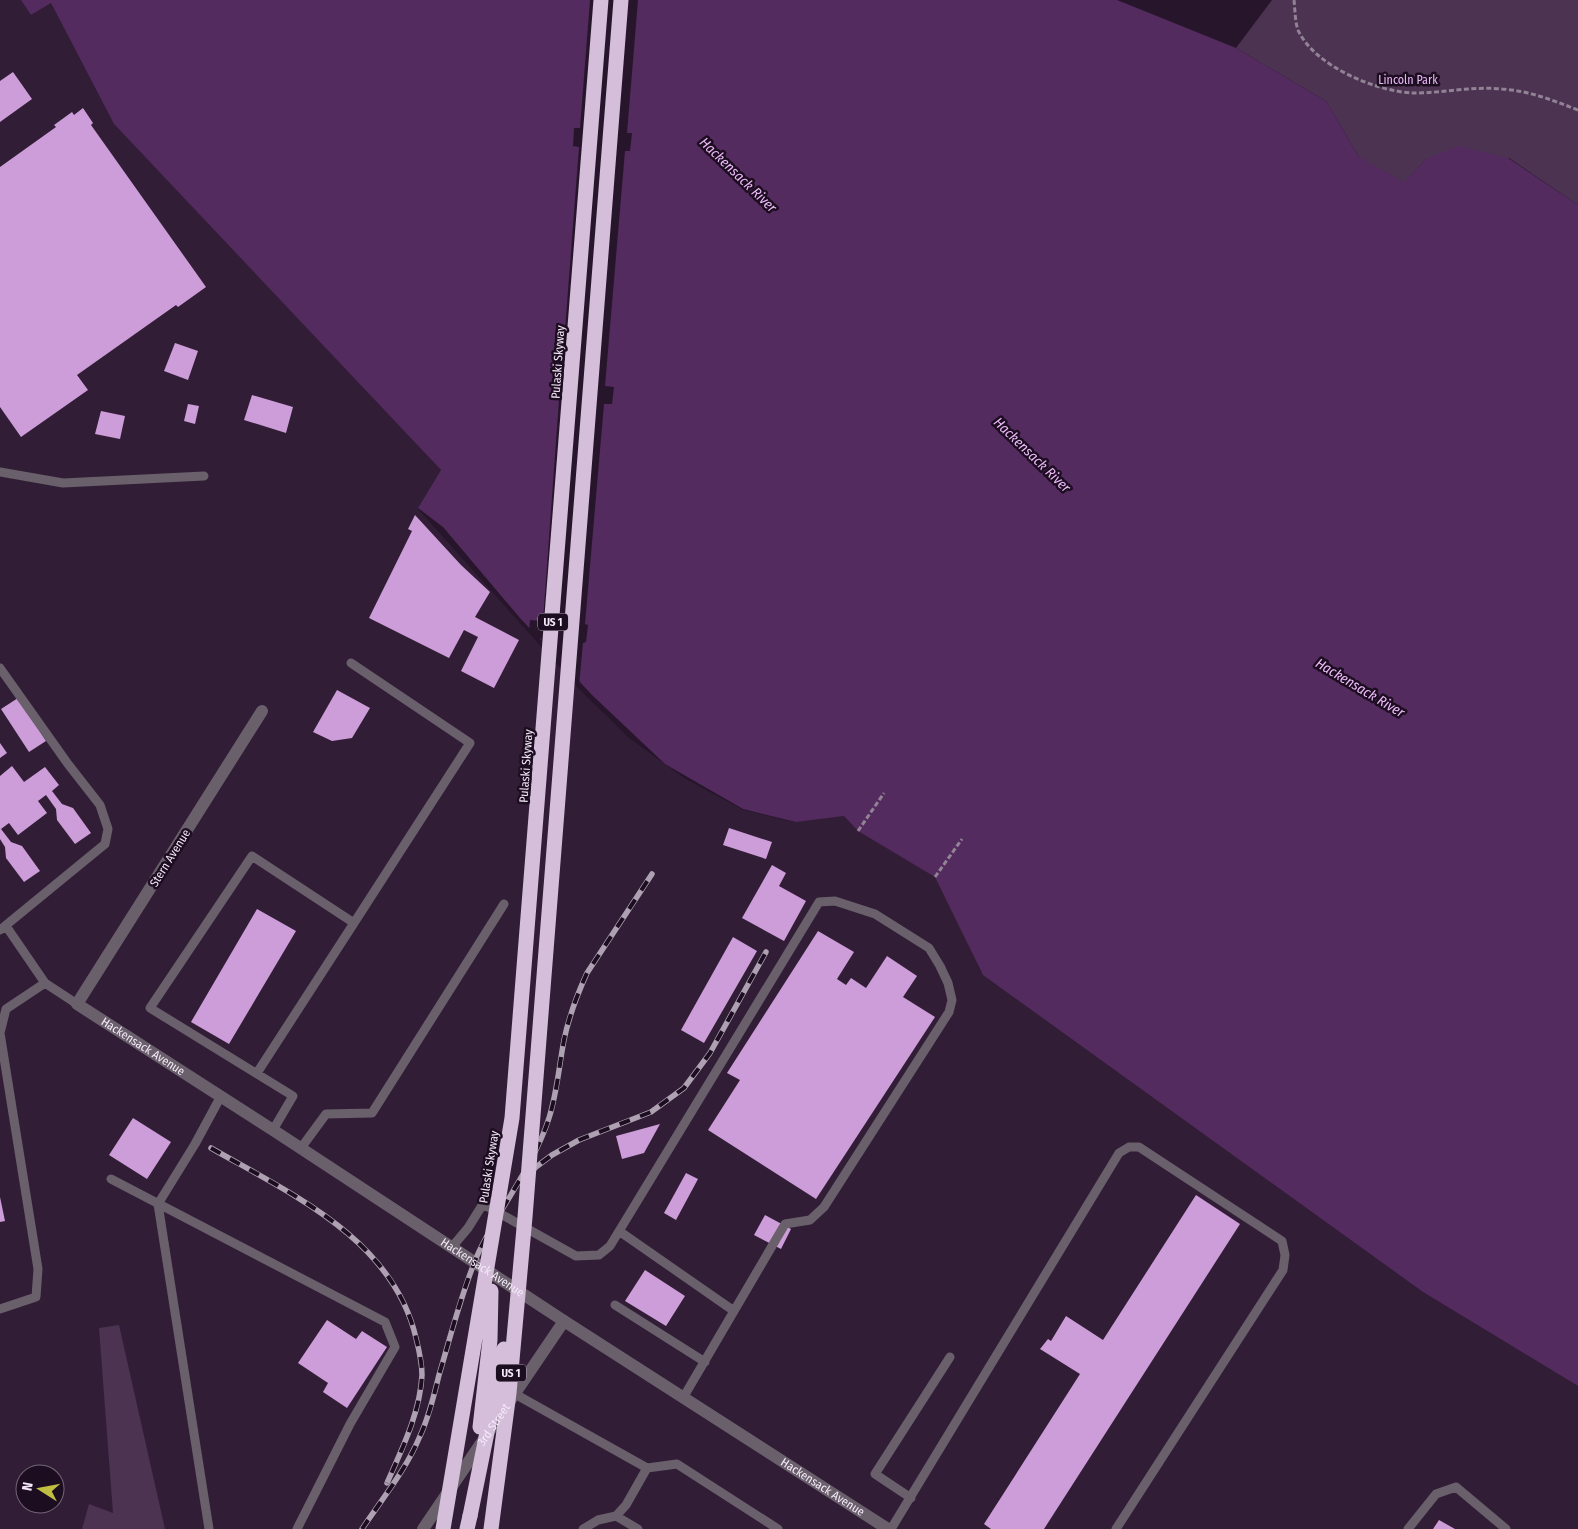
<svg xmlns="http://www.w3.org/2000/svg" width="1578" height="1529" font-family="'Fira Sans Condensed',sans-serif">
<rect width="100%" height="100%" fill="#27162b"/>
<path fill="#321d37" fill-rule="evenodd" d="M0 0H21L31 15 51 3 114 124 441 470 418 509 578 688 629 738 684 778 743 810 794 822 844 816 858 831 938 878 981 972 1423 1292 1578 1386V1529H0ZM25 1474H55V1504H25Z"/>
<path fill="#4b3351" d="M1272 0H1578V205L1509 158 1426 159 1404 183 1371 172 1359 157 1326 101 1236 48Z
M119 1325 165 1529H82L89 1504 113 1513 99 1328Z"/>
<path fill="#532b5e" d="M21 0H1117L1236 48 1326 101 1359 157 1404 182 1426 159 1459 146 1508 158 1578 205V1386L1423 1292 983 975 935 877 858 831 844 816 796 822 743 809 665 764 592 695 520 618 443 527 418 508 441 470 114 124 51 3 31 15Z"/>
<path fill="#27162b" d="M590 0H638L627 133H632L630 151H625L605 386 614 387 612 404H604L585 624 588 625 586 642 583 643 579 686 541 644V639L535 638 529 632 530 620 543 621 559 400 555 399 557 382H561L579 147 573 146 574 128H580Z"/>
<path fill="#cc9dd8" d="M13 72 32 99 0 122V81Z
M83 108 93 123 91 125 206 287 178 307 176 305 77 375 88 390 21 437 0 407V167L56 127 54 125 72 112 74 115Z
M175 343 198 351 188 380 164 371Z
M252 395 293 407 286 433 244 420Z
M188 404 199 406 195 424 184 421Z
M101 411 125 416 120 439 95 434Z
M415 515 461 565 490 592 475 617 519 640 494 688 461 671 478 637 464 630 449 658 369 618 412 531 408 529Z
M337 690 370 708 352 738 332 741 313 732Z
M18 698 46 741 29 752 1 709Z
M0 743 7 753 0 758Z
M12 766 24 782 45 767 59 785 52 791 62 804 73 808 91 833 75 844 57 820 56 809 46 795 38 801 47 813 18 835 9 823 1 829 11 842 22 846 40 871 24 882 6 858 5 847 0 839V776Z
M729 828 772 842 766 859 723 845Z
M772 865 786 873 779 886 806 901 784 941 742 918Z
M257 909 296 931 229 1044 191 1022Z
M818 931 854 952 837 979 846 985 851 978 866 988 887 956 917 976 903 997 935 1017 816 1199 708 1130 740 1080 727 1073Z
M733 937 757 951 704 1043 681 1030Z
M133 1118 171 1142 147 1179 109 1155Z
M660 1124 644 1153 622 1159 616 1136Z
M686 1173 698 1179 676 1220 664 1213Z
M1196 1195 1240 1224 1044 1529H991L984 1524 1080 1374 1040 1349 1048 1339 1051 1341 1066 1316 1103 1340Z
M0 1197 5 1221 0 1222Z
M765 1215 791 1229 781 1249 754 1235Z
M645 1270 685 1296 666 1326 625 1301Z
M327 1320 356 1339 362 1331 387 1347 347 1408 323 1392 328 1383 298 1363Z
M1439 1520 1455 1529H1433Z"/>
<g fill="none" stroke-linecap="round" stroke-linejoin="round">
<path stroke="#918395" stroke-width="3" stroke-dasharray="5 2.5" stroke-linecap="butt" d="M1294 0C1295 9 1295 22 1298 30 1314 66 1377 92 1414 93 1444 93 1472 86 1502 89 1530 91 1552 100 1578 110
M858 831 884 793
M935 877 962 839"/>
<path stroke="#69606b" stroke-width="9" d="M0 472 63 483 204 476
M0 668 68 764 100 805 108 829 105 844 0 930
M6 926 45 983 77 1004
M257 1073 354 923
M273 1130 293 1096 150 1008 252 856 354 923 470 743 351 663
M301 1148 326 1114 372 1113 504 904
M111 1179 385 1322 395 1347 350 1424 297 1529
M619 1231 734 1311
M452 1247 468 1228 483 1204 576 1256 599 1255 610 1246 819 902 835 901 875 914 929 948 940 966 948 983 952 1000 949 1012 824 1207 810 1220 785 1224 683 1398
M615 1305 705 1362
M0 1309 36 1297 38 1269 0 1033 6 1009 45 983
M515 1394 647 1468
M911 1498 875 1474 950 1357
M616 1516 638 1529
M209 1529 158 1204 195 1144 221 1096
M583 1529 598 1520 616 1516 626 1505 647 1468 677 1464 778 1529
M891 1529 1119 1153 1129 1147H1139L1282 1241 1285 1255 1283 1270 1116 1529
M1408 1529 1436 1494 1456 1487 1506 1529"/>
<g stroke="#69606b" stroke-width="12">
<path id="s1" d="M262 711 77 1004 273 1130 564 1321 888 1529"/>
<path id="s2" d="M423 1529 564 1321"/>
</g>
<path stroke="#d4beda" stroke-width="15" d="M467 1529 470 1516"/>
<g stroke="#aea1b2" stroke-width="5.5">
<path id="rail" d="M211 1148C291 1194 393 1239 416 1338 419 1350 422 1363 422 1375 420 1413 402 1449 387 1483
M525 1178 536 1167 552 1155 579 1140 651 1112 684 1088 710 1053 766 952
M362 1529C382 1499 406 1470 420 1436 429 1417 434 1395 439 1375 451 1335 461 1294 477 1256 498 1209 533 1168 549 1118 557 1093 559 1066 564 1040 569 1016 577 995 587 973L652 874"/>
</g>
<use href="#rail" stroke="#1d0d21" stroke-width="4" stroke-dasharray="11" stroke-linecap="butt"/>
<path stroke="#d4beda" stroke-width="15" d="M480 1427 490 1340 491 1291
M470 1516 504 1349
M443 1529 512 1118 601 0
M491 1529 509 1393 525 1217 621 0"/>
</g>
<g text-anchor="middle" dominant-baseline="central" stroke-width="5" stroke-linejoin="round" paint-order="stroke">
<g fill="#1d0d21" stroke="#b4a8b8" stroke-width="1">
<rect x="538" y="613.5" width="30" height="17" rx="4"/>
<rect x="496" y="1364.5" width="30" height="17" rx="4"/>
</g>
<g font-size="11" font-weight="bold" fill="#f5eaf9">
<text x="553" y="622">US 1</text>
<text x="511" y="1373">US 1</text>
</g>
<g font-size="12" fill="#e9b8f7" stroke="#1d0d21">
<text x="1408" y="80">Lincoln Park</text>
</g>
<g font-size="12" fill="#f5eaf9" stroke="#1d0d21">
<text transform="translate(558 362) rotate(-86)">Pulaski Skyway</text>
<text transform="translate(526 766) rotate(-86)">Pulaski Skyway</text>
<text transform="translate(170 858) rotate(-58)">Stern Avenue</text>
<text stroke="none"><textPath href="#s1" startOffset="425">Hackensack Avenue</textPath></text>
<text transform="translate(489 1167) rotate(-81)">Pulaski Skyway</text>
<text stroke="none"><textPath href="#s1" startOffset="830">Hackensack Avenue</textPath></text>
<text stroke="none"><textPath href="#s2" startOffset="126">3rd Street</textPath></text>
<text stroke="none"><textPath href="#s1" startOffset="1235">Hackensack Avenue</textPath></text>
</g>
<g font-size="14" font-style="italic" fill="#edbbfa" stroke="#1d0d21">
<text transform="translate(738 175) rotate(44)">Hackensack River</text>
<text transform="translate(1032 455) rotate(44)">Hackensack River</text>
<text transform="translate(1360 688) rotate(31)">Hackensack River</text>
</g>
</g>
<g transform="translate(40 1489) rotate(281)"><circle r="24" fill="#1d0d21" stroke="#736577"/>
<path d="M0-4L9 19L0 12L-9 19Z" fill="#bfbe41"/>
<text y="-8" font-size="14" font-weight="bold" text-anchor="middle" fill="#f5eaf9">N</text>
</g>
</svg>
